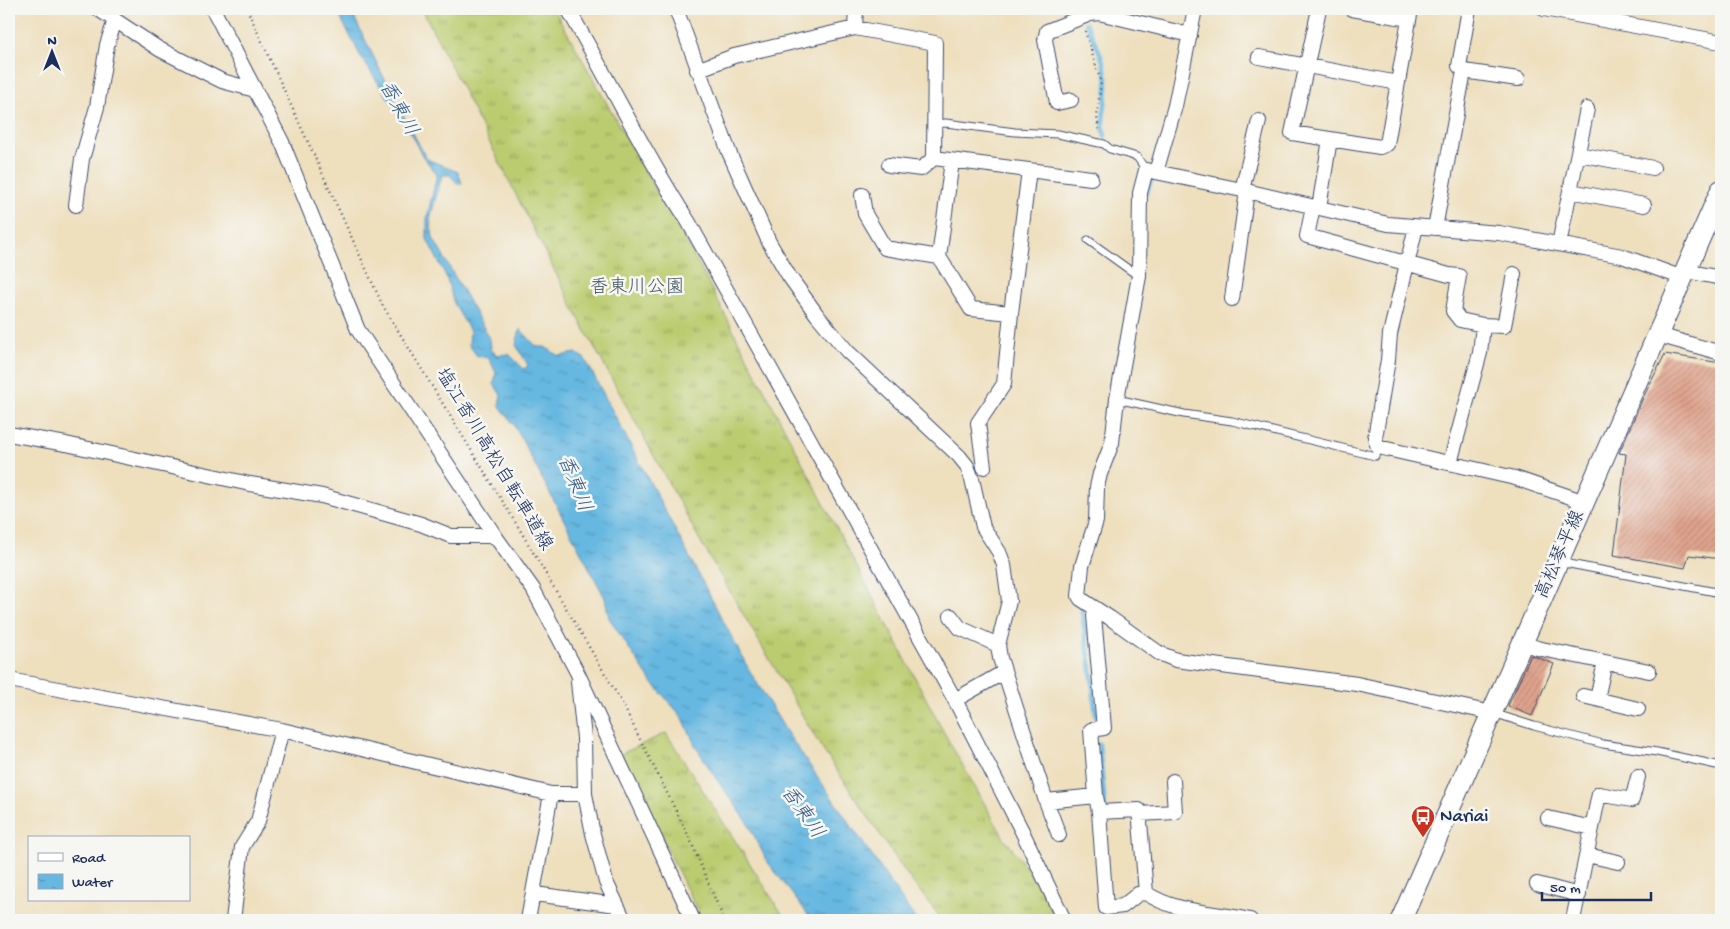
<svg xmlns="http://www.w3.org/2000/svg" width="1730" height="929" font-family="'Gochi Hand','Klee One',sans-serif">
<defs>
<pattern id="grass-tufts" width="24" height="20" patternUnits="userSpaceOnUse" patternTransform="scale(1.25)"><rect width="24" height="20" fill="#bbcc6f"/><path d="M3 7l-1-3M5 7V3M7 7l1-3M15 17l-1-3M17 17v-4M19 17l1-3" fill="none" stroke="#97a65e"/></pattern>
<pattern id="water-ripples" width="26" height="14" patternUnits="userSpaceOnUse" patternTransform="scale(1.25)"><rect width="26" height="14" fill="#66b8e1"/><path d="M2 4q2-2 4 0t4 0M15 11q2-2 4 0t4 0" fill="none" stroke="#5396ba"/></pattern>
<pattern id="building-hatch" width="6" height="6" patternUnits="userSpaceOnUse" patternTransform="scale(1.25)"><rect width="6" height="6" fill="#e1a48d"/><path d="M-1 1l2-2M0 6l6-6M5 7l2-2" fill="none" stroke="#b68676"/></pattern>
</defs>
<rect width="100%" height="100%" fill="#f6f6f2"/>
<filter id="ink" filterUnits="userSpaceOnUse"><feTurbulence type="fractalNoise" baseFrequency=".02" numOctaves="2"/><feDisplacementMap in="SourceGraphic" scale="10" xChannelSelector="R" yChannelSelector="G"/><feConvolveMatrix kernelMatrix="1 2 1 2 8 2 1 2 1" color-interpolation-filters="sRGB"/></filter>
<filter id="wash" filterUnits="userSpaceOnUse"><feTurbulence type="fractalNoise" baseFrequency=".0096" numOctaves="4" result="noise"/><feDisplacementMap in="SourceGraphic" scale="20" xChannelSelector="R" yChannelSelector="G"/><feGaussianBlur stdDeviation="1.12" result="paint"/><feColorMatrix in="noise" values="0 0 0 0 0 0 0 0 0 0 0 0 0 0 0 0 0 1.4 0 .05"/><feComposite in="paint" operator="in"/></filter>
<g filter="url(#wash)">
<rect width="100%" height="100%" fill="#eedfbd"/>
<path fill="url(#grass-tufts)" stroke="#6b7e66" d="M422 9H554L652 184 679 227 943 731 1004 838 1039 884 1056 920H942L908 876 821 747 702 544 579 319Z
M666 733 786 920H702L621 754Z"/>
<path fill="url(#water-ripples)" stroke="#4074a0" d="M336 9H350L395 100 427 159 458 172 462 183 458 184 450 175H442L430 219 433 238 490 339 491 349 497 355 509 354 524 369 528 365 516 345 520 329 537 347H545L559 356 576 353 585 359 748 668 786 731 916 920H812L767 861 746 820 715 777 696 747 683 718 650 680 609 618 605 598 514 425 499 405 501 395 494 384 496 373 489 358 477 356 469 345 470 331 454 304 446 276 427 239V218L437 174 423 157 406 125 361 57Z"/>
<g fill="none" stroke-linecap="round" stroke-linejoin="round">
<path stroke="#66b8e1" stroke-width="4.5" d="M1081 9H1082
M1086 23C1095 43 1107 63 1107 85 1107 103 1100 118 1105 136
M1147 192 1152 179
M1083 605 1082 613 1091 669 1096 716
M1099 744 1105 808
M1112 910 1113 920"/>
</g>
<g id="blocks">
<path fill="url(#building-hatch)" d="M1665 354 1721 363V559L1689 555 1685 568 1614 555 1626 454 1619 453 1643 398Z
M1531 655 1554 664 1532 716 1508 706Z"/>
</g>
</g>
<g filter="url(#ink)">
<use href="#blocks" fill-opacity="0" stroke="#3b496c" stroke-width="1"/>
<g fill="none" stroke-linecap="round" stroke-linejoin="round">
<g stroke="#3b496c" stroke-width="9">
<path id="lane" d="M934 124 946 123 1015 132 1058 134 1104 144 1110 149 1137 157 1146 170
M1088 240 1138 276
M1117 399 1184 414 1232 421 1375 456 1378 447
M1559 562 1721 593
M1493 713 1534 726 1603 744 1657 752 1721 766"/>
</g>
<g stroke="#3b496c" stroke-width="16">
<path id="street" d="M98 9 159 49 222 81 255 90
M213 9 282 142 358 330 495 536 533 589 577 672 693 920
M568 9C608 79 644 153 688 221L955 700
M676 9 729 152 769 242 789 276 817 315 847 351 959 456 967 466 972 479 983 527 999 552 1004 565 1009 601 998 645 1000 658 1046 801 1059 835
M1319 9 1292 133 1380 147 1387 144 1411 9
M1352 9 1409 19
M1544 9 1721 42
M855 28 856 9
M1259 57 1398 83
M697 70 734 56 855 28 935 43 934 158 1091 178
M1464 71 1518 79
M1071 100 1057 103 1045 40 1047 31 1090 14 1099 13 1190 35
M1578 154 1653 168
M952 161 939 257 971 309 1011 313 1029 170
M889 165 921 169 934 158
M1156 172 1175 106 1195 9
M1242 190 1259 121
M1570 191 1644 205
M862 195 865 214 885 248 939 257
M76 205 82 159 97 107 107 45 115 20
M1313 207 1307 236 1449 275 1459 276 1453 311 1460 320 1483 325 1480 353 1450 463
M1319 208 1330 139
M1416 227 1390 334 1388 360 1375 438 1378 447 1515 478 1585 502
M1435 228 1464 71 1459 66 1469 9
M1559 244 1587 109
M1686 271 1721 278
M1232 299 1247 191
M1483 325 1504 326 1514 274
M1658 335 1721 353
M9 434 66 444 250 484 322 496 421 524 451 536H495
M984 467 978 423 1004 384 1011 313
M1095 608 1094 616 1104 728 1091 730 1096 796
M951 616 960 628 998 645
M1522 643 1537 648 1649 671
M1004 672 955 700 1022 831 1064 920
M9 680 282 730 551 794H585
M578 682 584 738 585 794 593 834 606 882 624 920
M1583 696 1638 709
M1597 699 1605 662
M1492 713 1357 684 1176 660 1159 653 1110 618 1081 599 1079 596 1082 566 1096 521 1097 487 1100 474 1112 443 1117 399 1139 276 1140 193 1146 170 1242 190 1388 224 1499 233 1622 256 1683 278
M1046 801 1096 796 1099 812 1139 810 1146 893C1175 913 1216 912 1250 920
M1099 812 1106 908 1123 906 1138 894 1146 893
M1140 814 1175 812 1173 781
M1548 818 1592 828
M1587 855 1618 862
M1537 884 1579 895
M542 895 617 905
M233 920 242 847 258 821 282 730
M528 920 551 794
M1573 920 1599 794 1632 800 1638 777"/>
</g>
<g stroke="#3b496c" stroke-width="22">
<path id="secondary" d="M1401 920 1721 190"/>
</g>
<path stroke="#3b496c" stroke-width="2.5" stroke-dasharray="1 4" stroke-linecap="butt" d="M247 9 383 306 517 525 621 701 689 837 724 920
M1085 31 1101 82 1097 117 1099 133"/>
<use href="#lane" stroke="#fff" stroke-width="7"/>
<use href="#street" stroke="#fff" stroke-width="14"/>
<use href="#secondary" stroke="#fff" stroke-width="20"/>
</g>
</g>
<defs>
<g id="bus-pin" transform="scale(1.25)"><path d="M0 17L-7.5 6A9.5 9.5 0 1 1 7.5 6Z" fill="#c8321e" stroke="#f6f6f2"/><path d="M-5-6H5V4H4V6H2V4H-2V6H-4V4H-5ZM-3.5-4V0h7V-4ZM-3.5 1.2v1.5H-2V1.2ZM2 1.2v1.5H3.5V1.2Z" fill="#fff"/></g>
</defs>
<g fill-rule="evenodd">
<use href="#bus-pin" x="1423" y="817"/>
</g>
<g text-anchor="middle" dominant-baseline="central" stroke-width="5" stroke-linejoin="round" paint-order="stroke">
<g font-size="19" fill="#435662" stroke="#f6f6f2">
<text x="637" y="288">香東川公園</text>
</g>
<g font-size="19" fill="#1b2f5e" stroke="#f6f6f2">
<text transform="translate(493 460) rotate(59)">塩江香川高松自転車道線</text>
<text transform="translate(1561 555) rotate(-66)">高松琴平線</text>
</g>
<g font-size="19" fill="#1b2f5e" stroke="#f6f6f2" text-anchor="start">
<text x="1440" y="817">Nariai</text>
</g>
<g font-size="20" font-style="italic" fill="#325885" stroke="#f6f6f2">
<text transform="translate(397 109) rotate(61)">香東川</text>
<text transform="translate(573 484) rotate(68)">香東川</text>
<text transform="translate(801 813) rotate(55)">香東川</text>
</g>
</g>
<rect width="1730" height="929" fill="none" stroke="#f6f6f2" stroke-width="30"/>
<rect x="28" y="836" width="162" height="65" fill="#f6f6f2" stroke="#9ea6b7"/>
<rect x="38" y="853" width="25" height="8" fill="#ffffff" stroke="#9ea6b7"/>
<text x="72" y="862" font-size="15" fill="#1b2f5e">Road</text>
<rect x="38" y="874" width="25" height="15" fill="url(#water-ripples)" stroke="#9ea6b7"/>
<text x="72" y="886" font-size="15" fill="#1b2f5e">Water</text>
<g transform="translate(52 52)" stroke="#f6f6f2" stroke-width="4" paint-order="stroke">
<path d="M0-4L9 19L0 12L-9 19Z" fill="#1b2f5e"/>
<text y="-8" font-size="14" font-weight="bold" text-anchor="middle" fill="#1b2f5e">N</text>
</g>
<path d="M1542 892v8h109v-8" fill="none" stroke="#1b2f5e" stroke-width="2.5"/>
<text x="1550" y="892" font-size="15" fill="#1b2f5e" stroke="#f6f6f2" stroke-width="4" paint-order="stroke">50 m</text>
</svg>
